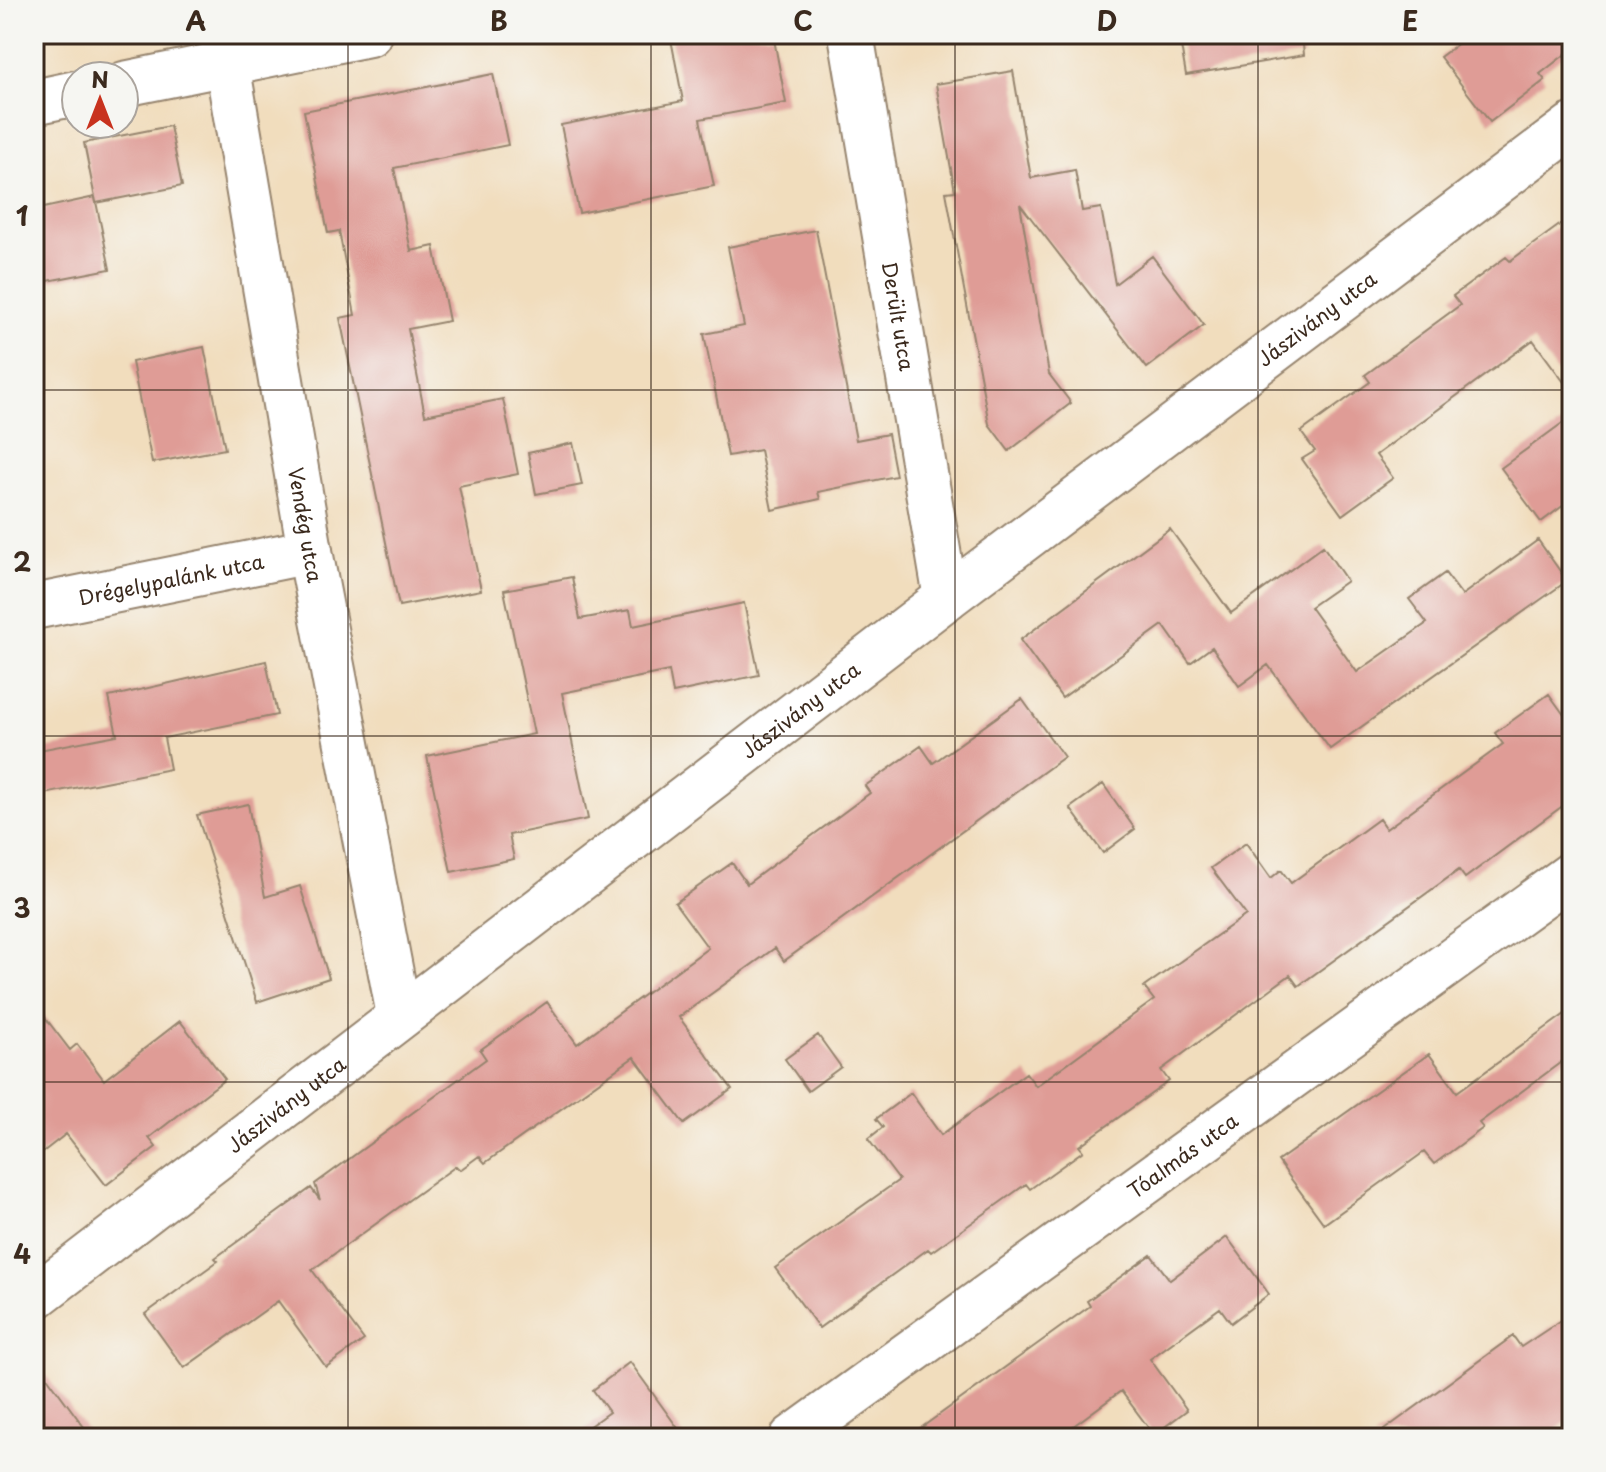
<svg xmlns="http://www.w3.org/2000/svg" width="1606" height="1472" font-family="'Playpen Sans',sans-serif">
<rect width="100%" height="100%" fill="#f6f6f2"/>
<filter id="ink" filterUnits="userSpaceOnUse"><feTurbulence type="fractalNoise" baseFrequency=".0125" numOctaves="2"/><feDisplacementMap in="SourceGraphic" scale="16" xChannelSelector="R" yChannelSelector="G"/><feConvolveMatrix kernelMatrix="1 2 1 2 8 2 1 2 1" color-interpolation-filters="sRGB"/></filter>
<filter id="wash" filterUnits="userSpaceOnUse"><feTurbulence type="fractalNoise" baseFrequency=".006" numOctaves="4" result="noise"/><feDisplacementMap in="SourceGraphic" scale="32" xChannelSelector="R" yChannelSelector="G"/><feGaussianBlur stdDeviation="1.8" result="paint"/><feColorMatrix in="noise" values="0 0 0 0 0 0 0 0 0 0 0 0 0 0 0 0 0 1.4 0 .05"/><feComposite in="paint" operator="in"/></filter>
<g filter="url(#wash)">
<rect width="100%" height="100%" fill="#f1ddbd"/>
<g id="blocks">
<path fill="#df9c96" d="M670 34H773L786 103 700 119 714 186 579 213 561 125 683 101Z
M1179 34H1302L1304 55 1186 75Z
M1471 34H1572V49L1540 74 1545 80 1490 122 1440 57Z
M1013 71 1031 178 1075 170 1082 211 1101 208 1115 284 1152 256 1204 325 1147 368 1020 204 1049 374 1071 403 1009 451 989 424 946 192 955 191 936 84Z
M493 74 508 145 394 168 411 251 434 246 449 321 408 329 425 415 503 399 518 474 459 486 481 590 399 606 340 318 355 315 339 231 328 233 304 111Z
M170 126 182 186 96 203 84 143Z
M95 197 110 269 42 282 34 244V210Z
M1572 216V393L1533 340 1376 455 1393 478 1342 515 1302 459 1315 451 1301 432 1370 382 1365 375 1460 305 1453 296 1506 257 1510 261Z
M816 230 856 440 888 434 896 476 818 492 820 499 772 510 760 450 728 456 704 334 744 326 728 247Z
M204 347 225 449 152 463 132 362Z
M1572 416V499L1541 522 1501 468Z
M573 443 582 485 536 494 528 453Z
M1170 529 1231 613 1323 546 1347 581 1310 607 1357 672 1427 623 1409 599 1445 573 1462 595 1538 540 1567 581 1330 749 1268 665 1239 686 1212 647 1190 663 1163 625 1062 698 1020 640Z
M572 577 580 619 630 610 633 626 744 603 759 675 673 693 669 671 562 693 588 819 509 835 514 859 451 872 427 756 534 734 504 590Z
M266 661 277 715 164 738 170 769 34 796V751L117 735 109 697Z
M1549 694 1572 726V799L1465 878 1459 870 1298 986 1290 975 1161 1070 1169 1081 1079 1146 1083 1151 1030 1189 1026 1184 931 1252 928 1249 819 1328 775 1268 899 1180 868 1139 883 1127 876 1119 911 1093 941 1135 1026 1073 1036 1086 1154 1000 1144 987 1246 915 1211 868 1246 843 1271 878 1281 870 1291 883 1379 819 1386 829 1503 744 1495 733Z
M1022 699 1064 757 784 961 775 948 679 1017 732 1089 684 1124 634 1057 485 1163 479 1156 460 1170 456 1166 312 1270 364 1340 326 1367 278 1301 184 1368 145 1314 218 1261 215 1258 311 1188 320 1200 315 1184 486 1059 480 1050 547 1002 577 1044 708 948 675 903 732 863 747 884 870 793 865 786 921 746 933 763Z
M1103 784 1135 829 1103 853 1070 808Z
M248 804 265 897 300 886 329 978 257 1002 197 815Z
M34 1003 70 1050 77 1044 104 1080 180 1021 225 1079 149 1138 156 1147 106 1185 66 1134 34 1159Z
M1572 1009V1054L1479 1123 1483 1128 1434 1164 1424 1152 1324 1224 1278 1161 1429 1054 1457 1092Z
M818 1035 841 1067 808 1091 785 1059Z
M1227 1237 1269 1294 1231 1323 1220 1308 1150 1359 1187 1410 1154 1435 1121 1391 1057 1438H907L1090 1306 1087 1301 1151 1255 1170 1280Z
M1572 1313V1418L1544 1438H1373L1513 1336 1521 1347Z
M34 1359 92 1438H34Z
M630 1362 685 1438H573L609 1412 593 1390Z"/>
</g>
</g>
<g filter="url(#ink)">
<use href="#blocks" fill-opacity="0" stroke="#96846e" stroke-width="2"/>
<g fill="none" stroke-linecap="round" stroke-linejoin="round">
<g stroke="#96846e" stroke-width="48">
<g id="minor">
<path id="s1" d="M222 34 310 551 399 1015"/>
<path id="s2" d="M851 34 946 598"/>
<path d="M124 84 369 34"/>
<path d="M34 102 76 93"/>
<path id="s3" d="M34 607 310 551"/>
<path id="s4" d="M34 1298 946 598 1572 126"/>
<path id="s5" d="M792 1438 1572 874"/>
</g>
</g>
<use href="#minor" stroke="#fff" stroke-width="44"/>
</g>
</g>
<path fill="none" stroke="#3b2a1e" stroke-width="2" stroke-opacity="0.55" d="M348 34V1438M651 34V1438M955 34V1438M1258 34V1438M34 390H1572M34 736H1572M34 1082H1572"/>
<g text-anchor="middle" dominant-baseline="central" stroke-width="8" stroke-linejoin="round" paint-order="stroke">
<g font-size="20" fill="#3b2a1e" stroke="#f6f6f2">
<text stroke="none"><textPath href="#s2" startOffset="286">Derült utca</textPath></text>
<text stroke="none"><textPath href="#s4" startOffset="1614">Jászivány utca</textPath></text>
<text stroke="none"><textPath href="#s1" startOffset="498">Vendég utca</textPath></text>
<text stroke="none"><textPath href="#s3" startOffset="140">Drégelypalánk utca</textPath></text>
<text stroke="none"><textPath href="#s4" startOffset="966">Jászivány utca</textPath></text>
<text stroke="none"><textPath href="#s4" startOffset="318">Jászivány utca</textPath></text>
<text stroke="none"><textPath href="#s5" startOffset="482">Tóalmás utca</textPath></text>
</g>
</g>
<rect width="1606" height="1472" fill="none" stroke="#f6f6f2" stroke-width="88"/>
<g transform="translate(100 100)"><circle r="38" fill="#f6f6f2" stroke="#aba49d" stroke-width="2"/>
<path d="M0-6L14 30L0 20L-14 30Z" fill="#c8321e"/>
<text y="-12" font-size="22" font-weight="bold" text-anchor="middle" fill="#3b2a1e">N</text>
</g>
<rect x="44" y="44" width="1518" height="1384" fill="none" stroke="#3b2a1e" stroke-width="3"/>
<g font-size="26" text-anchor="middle" font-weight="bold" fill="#3b2a1e">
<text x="196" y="31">A</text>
<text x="499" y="31">B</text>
<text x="803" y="31">C</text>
<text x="1107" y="31">D</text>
<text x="1410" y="31">E</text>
<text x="22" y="226">1</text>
<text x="22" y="572">2</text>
<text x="22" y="918">3</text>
<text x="22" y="1264">4</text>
</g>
</svg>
